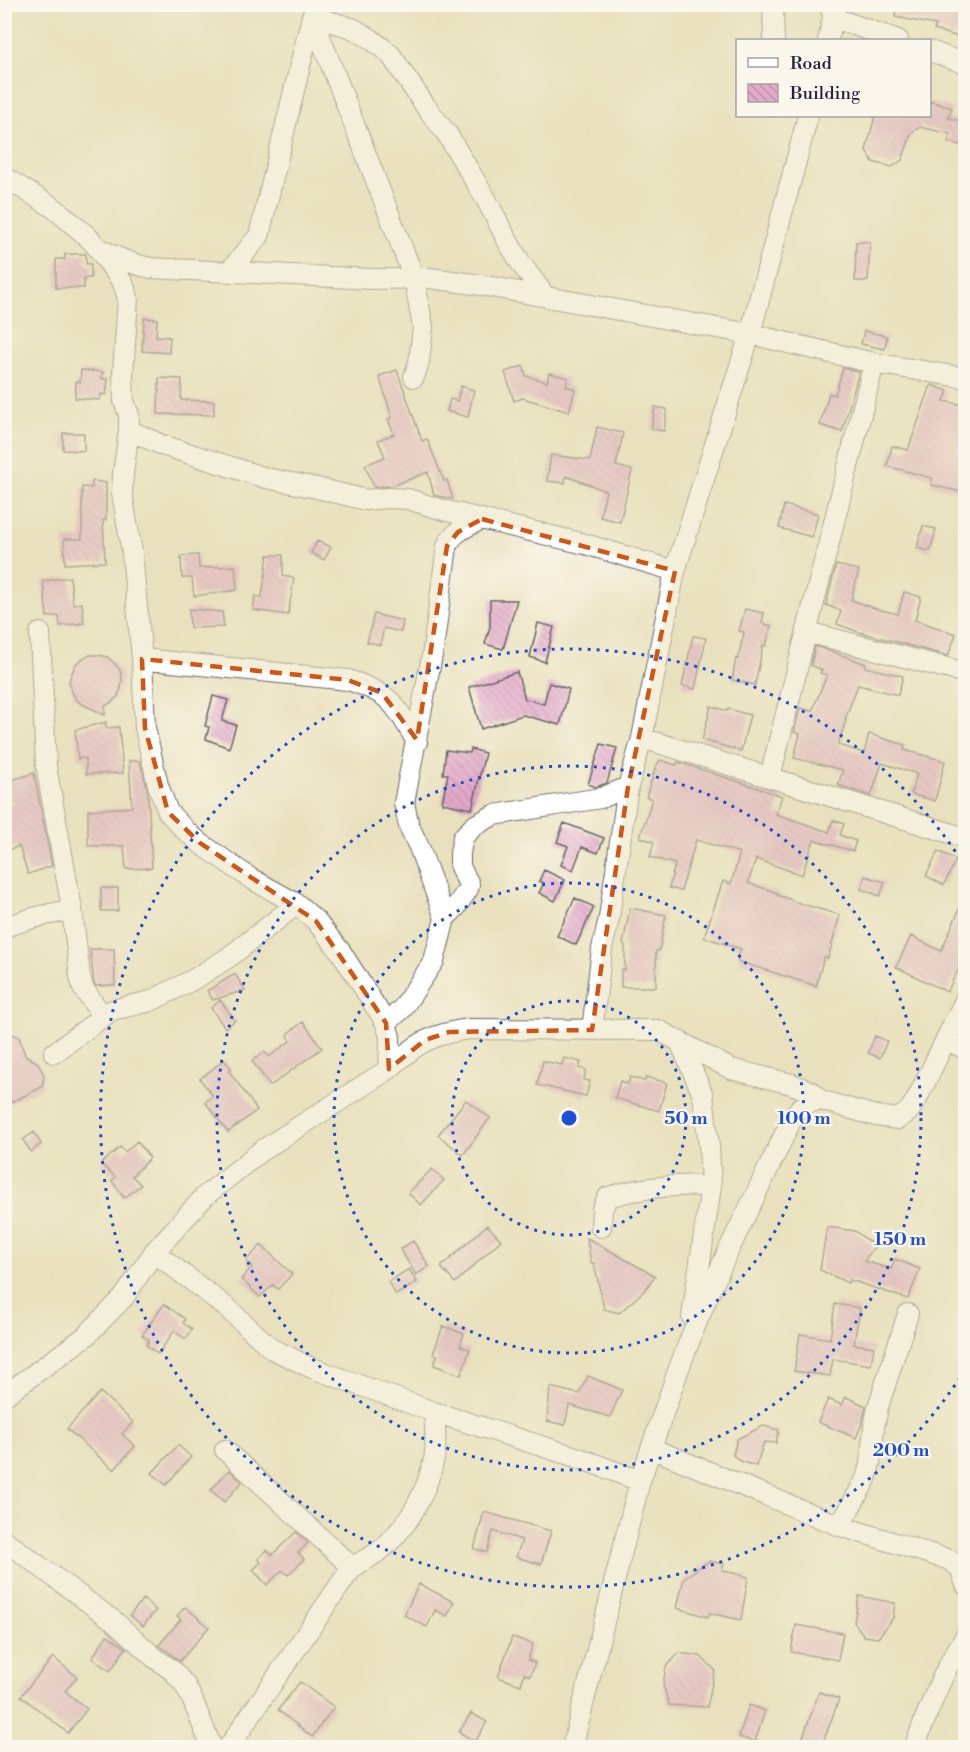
<svg xmlns="http://www.w3.org/2000/svg" width="970" height="1752" font-family="'Libre Bodoni',serif">
<defs>
<pattern id="building-back-hatch" width="6" height="6" patternUnits="userSpaceOnUse" patternTransform="scale(1.5)"><rect width="6" height="6" fill="#e2a9c9"/><path d="M-1 5l2 2M0 0l6 6M5-1l2 2" fill="none" stroke="#c291ae"/></pattern>
</defs>
<rect width="100%" height="100%" fill="#fbf7ec"/>
<filter id="ink" filterUnits="userSpaceOnUse"><feTurbulence type="fractalNoise" baseFrequency=".0167" numOctaves="2"/><feDisplacementMap in="SourceGraphic" scale="12" xChannelSelector="R" yChannelSelector="G"/><feConvolveMatrix kernelMatrix="1 2 1 2 8 2 1 2 1" color-interpolation-filters="sRGB"/></filter>
<filter id="wash" filterUnits="userSpaceOnUse"><feTurbulence type="fractalNoise" baseFrequency=".008" numOctaves="4" result="noise"/><feDisplacementMap in="SourceGraphic" scale="24" xChannelSelector="R" yChannelSelector="G"/><feGaussianBlur stdDeviation="1.35" result="paint"/><feColorMatrix in="noise" values="0 0 0 0 0 0 0 0 0 0 0 0 0 0 0 0 0 1.4 0 .05"/><feComposite in="paint" operator="in"/></filter>
<g filter="url(#wash)">
<rect width="100%" height="100%" fill="#e9e1bd"/>
<g id="blocks">
<path fill="url(#building-back-hatch)" d="M897 4H953L952 8 966 12V39L934 30 936 25 895 17Z
M930 101 952 108 948 118 966 122V146L948 142 950 134 920 127 912 132 902 160 892 167 873 162 866 150 875 116H930Z
M856 242H870L868 281H855Z
M65 254H86V264H91V278H84V288H56V259H65Z
M144 318 157 319 156 336 170 337 169 353 142 351Z
M864 331 887 336 885 349 861 344Z
M523 366 526 376 547 382 549 373 568 378 566 386 575 389 569 412 523 398 514 401 505 372Z
M843 368 859 372 842 432 820 425 829 393 835 395Z
M81 370 103 372 102 379H108L106 395 101 394 100 400 75 398 76 381 80 382Z
M397 370 422 441 427 439 444 481 447 480 453 499 434 495 428 472 392 486 374 487 365 465 385 457 378 440 394 434 388 419 392 417 379 376Z
M159 378 182 379 181 400 214 401V415L158 414Z
M931 385 948 391 944 401 963 405 961 414 966 415V493L931 485 932 478 887 466 892 446 908 450Z
M461 386 474 390 468 417 447 411 450 399 457 401Z
M655 407 667 409 664 431 651 429Z
M597 427 623 433 616 466 632 470 620 522 600 517 606 491 566 476 565 483 547 481 551 455 590 460Z
M63 433H84V451L63 450Z
M92 481 106 483V520H103L105 562 65 564 64 539H82V487L92 488Z
M784 505 818 514 812 537 779 528Z
M923 526 936 529 930 551 917 548Z
M317 541 331 547 324 560 311 553Z
M198 555 199 568 235 566 237 590 194 596 192 578H182L181 556Z
M268 555H283V576L294 578 288 615 253 610 255 596 262 597Z
M836 565 859 570 851 600 877 609 898 614 904 592 921 597 915 620 956 634 948 656 859 632 837 624 841 611 826 605Z
M70 577 73 604 82 603 84 623 60 626 59 616 47 617 43 581Z
M490 600H517L503 649 485 644 490 627Z
M189 609 222 612 224 627 190 628Z
M745 609 764 613 762 623 771 626 766 646 763 645 755 685 732 680 736 658 738 659 744 632 739 631Z
M374 614 403 621 401 632 384 628 380 645 367 642Z
M538 623 554 627 545 662 530 657Z
M693 636 706 638 695 689 682 686Z
M815 646 831 651 866 664 865 667 903 676 898 695 858 685 845 719 846 720 838 745 864 753 869 734 905 745 904 750 945 761 935 801 911 794 917 774 882 763 871 796 838 785 843 770 794 758 800 734 794 732 800 708 812 711 827 675 820 673 822 670 811 665Z
M90 655H99L107 657 114 663 120 670 122 678 121 688 118 696 112 702 105 706V715L80 703 74 696 71 689 69 681 75 665 82 659Z
M517 672 525 699 544 704 549 683 569 689 560 725 523 715 481 729 469 687Z
M213 696 228 700 222 721 236 725 229 748 206 739 209 727 205 726Z
M711 706 727 711 728 709 750 715 741 751 702 740Z
M106 722V728L119 727 123 773 86 774V758L78 759 75 730Z
M601 744 617 748 607 783 596 787 588 784Z
M471 749 485 753 472 809 442 803 448 774H443L446 750 470 753Z
M660 760 676 765 678 762 782 796 776 814 829 832 833 820 844 824 840 835 856 841 853 851 814 840 802 875 756 859 748 883 778 893 777 895 792 900V901L840 915 828 958 824 957 816 986 737 961 741 949 704 937 723 881 731 884 740 853 696 840 681 891 669 888 675 864 650 857 654 842 640 837 652 799 646 797 656 766Z
M129 761H140L148 792 152 868 126 869 124 846H88V810L132 807Z
M34 773 52 866 28 874 19 846 4 852V807L13 804 6 782Z
M564 823 604 838 598 853 582 847 573 870 561 865 568 846 557 842Z
M938 851 956 860 944 885 926 876Z
M544 870 565 880 555 901 539 893 544 883 539 881Z
M865 876 885 882 880 896 861 889Z
M101 888H118V911H101Z
M966 894V954L947 992 896 967 911 936 941 951Z
M575 898 594 907 576 945 557 936Z
M630 908 666 915 659 951H656V987H621V970H625V945L623 944Z
M90 949H114L115 985 96 986 94 983Z
M235 974 245 990 213 1000 207 991Z
M220 1000 235 1020 225 1028 211 1008Z
M303 1022 322 1048 270 1086 252 1061 265 1052 269 1057 290 1041 288 1033Z
M4 1031 19 1037 25 1055 38 1063 44 1075 42 1087 4 1106Z
M875 1036 887 1041 880 1058 868 1053Z
M564 1058 581 1062 579 1068 586 1070 584 1080 590 1081 586 1096 537 1085 543 1061 562 1065Z
M224 1060 232 1069 229 1071 257 1110 228 1132 205 1102 213 1096 200 1079Z
M630 1077 645 1081 646 1077 667 1083 659 1111 615 1098 620 1081 628 1084Z
M466 1100 490 1118 463 1155 438 1135Z
M34 1132 41 1144 31 1152 23 1140Z
M137 1141 150 1158 132 1176 141 1185 124 1198 112 1181 115 1177 101 1164 120 1147 125 1152Z
M432 1169 444 1180 421 1205 408 1193Z
M487 1225 501 1240 455 1283 441 1267Z
M827 1227 855 1231 875 1246 864 1261 891 1269 895 1259 920 1269 908 1299 850 1280 848 1283 820 1270Z
M587 1238 655 1276 645 1290 619 1313 604 1309 594 1263H591Z
M413 1241 429 1266 416 1275 400 1249Z
M261 1245 292 1274 278 1289 273 1285 260 1297 241 1279 252 1267 246 1261Z
M409 1269 417 1282 396 1295 388 1282Z
M164 1304 185 1319 183 1323 192 1329 186 1339 174 1331 158 1354 146 1345 149 1340 142 1335Z
M835 1304 860 1308 854 1344 874 1347 871 1365 833 1359 830 1376 794 1371 800 1334 830 1339Z
M443 1326 464 1334 460 1346 470 1349 461 1375 434 1365 437 1355 433 1354Z
M588 1376 622 1390 610 1417 569 1405 565 1425 547 1421 550 1387 579 1394Z
M100 1392 133 1422 122 1434 135 1446 114 1470 67 1429Z
M846 1397 866 1406 863 1421 856 1438 818 1422 828 1399 842 1405Z
M763 1426 779 1430 776 1443 764 1442 756 1466 740 1461 733 1455 737 1439Z
M178 1445 191 1457 166 1485 152 1473Z
M229 1470 242 1482 224 1502 211 1490Z
M484 1512 551 1531 541 1564 516 1557 522 1540 493 1531 487 1552 474 1549Z
M296 1532 308 1543 298 1553 304 1559 288 1575 282 1570 267 1585 253 1570 261 1562 258 1559 267 1550 272 1555Z
M709 1561 724 1564 722 1570 748 1577 741 1620 709 1613 708 1617 677 1608 684 1578Z
M419 1584 454 1602 447 1616 435 1610 427 1627 404 1615Z
M859 1596 895 1603 893 1618 878 1638 864 1636 854 1622Z
M143 1599 156 1610 143 1626 130 1615Z
M185 1607 209 1627 180 1661 159 1645 181 1619 177 1616Z
M796 1625 843 1633 838 1660 791 1652Z
M107 1635 126 1648 110 1671 92 1658Z
M512 1637 533 1644 528 1660 535 1663 530 1676 524 1674 521 1685 498 1677Z
M679 1653 700 1656 715 1670 707 1707 669 1705 663 1685 666 1667Z
M53 1657 77 1677 65 1691 87 1709 68 1733 21 1696Z
M300 1682 334 1707 312 1737 278 1710Z
M819 1692 839 1699 821 1748H799Z
M749 1705 765 1711 755 1742 739 1737Z
M471 1713 487 1722 475 1742 459 1732Z"/>
</g>
</g>
<g filter="url(#ink)">
<use href="#blocks" fill-opacity="0" stroke="#686568" stroke-width="1.5"/>
<g fill="none" stroke-linecap="round" stroke-linejoin="round">
<g stroke="#686568" stroke-width="22">
<path id="street" d="M773 4 774 40
M829 4 834 18 898 40
M312 16 414 278 423 327 419 362 414 377
M828 40 836 5
M930 51 966 64
M4 177 54 208 87 236 97 247 123 283 128 298 123 374 124 401 129 415V430L123 474 122 493 132 553 142 659 145 728 158 785 168 812 186 831 200 843 250 878 297 904 316 921 341 952 386 1023 390 1037 389 1069
M100 249C117 258 132 264 150 268L372 279 430 278 481 285 750 334 874 363 966 378
M229 272 259 236 312 16 352 28 371 39 390 54 426 107 447 134 486 199 507 240 522 265 545 296
M129 430 162 445 266 478 317 488 366 500 387 498 408 499 443 510 585 544 675 571
M807 632 966 673
M40 633 46 766 72 909 80 977 83 988 103 1017
M142 659 348 680C392 694 394 703 417 742
M642 738 966 838
M770 777 874 363
M445 918 419 847 409 826 404 803 433 650 447 546C453 531 469 526 482 519
M4 927 33 918 72 909
M386 1023 402 1009 434 961 445 918 456 907 468 889 469 884 460 867V853L463 837 475 825 494 815 601 798 628 787
M592 1030 602 949 609 918 628 787 642 738 675 571 750 334 808 116
M946 1040 966 1049
M680 1042 703 1095 709 1146 711 1186 692 1317
M54 1053 112 1010 151 1001 196 978 229 957 297 904
M601 1227 602 1209 608 1197C641 1187 677 1184 711 1186
M154 1252 226 1307 272 1349 289 1357 312 1368 434 1412 579 1458 640 1481
M4 1396 86 1336 124 1297 154 1252 205 1196 261 1151 389 1069C417 1043 431 1034 469 1029L658 1030 731 1069 792 1084 812 1092 820 1100
M651 1448 840 1526 950 1560 960 1568 966 1585
M225 1450 353 1568
M840 1526 866 1479 870 1464 874 1427 878 1407 908 1314
M4 1540 114 1621 155 1658 173 1671 185 1685 192 1699 210 1743 213 1748
M228 1748 344 1579C347 1575 350 1571 353 1568 362 1560 375 1556 384 1547 409 1525 427 1492 434 1459 437 1444 435 1428 434 1412
M572 1748 640 1481C656 1435 671 1388 689 1342 718 1266 757 1194 791 1121L799 1109 808 1103 820 1100 876 1116 898 1119 908 1112 916 1101 966 998
M914 1748C929 1709 942 1671 966 1636"/>
</g>
<use href="#street" stroke="#fff" stroke-width="20"/>
</g>
</g>
<path d="M0 0H970V1752H0ZM482 519 675 571 628 787 592 1030 449 1032 425 1040 389 1069 386 1023 316 921 200 843 168 812 145 728 142 659 348 680 382 693 417 740 447 546 458 532Z" fill="#e9e1bd" fill-opacity=".55" fill-rule="evenodd"/>
<path fill="none" stroke="#d45411" stroke-width="4.5" stroke-dasharray="12 8" stroke-linejoin="round" d="M482 519 675 571 628 787 592 1030 449 1032 425 1040 389 1069 386 1023 316 921 200 843 168 812 145 728 142 659 348 680 382 693 417 740 447 546 458 532Z"/>
<g fill="none" stroke="#1d4ed8" stroke-width="3" stroke-dasharray="3 6">
<circle cx="569" cy="1118" r="117"/>
<circle cx="569" cy="1118" r="235"/>
<circle cx="569" cy="1118" r="352"/>
<path d="M965 1370A469 469 0 1 1 965 866"/>
</g>
<circle cx="569" cy="1118" r="9" fill="#1d4ed8" stroke="#fbf7ec" stroke-width="3"/>
<g font-size="18" text-anchor="middle" font-weight="bold" fill="#1d4ed8" stroke="#fbf7ec" stroke-width="4.5" stroke-linejoin="round" paint-order="stroke">
<text x="686" y="1124">50 m</text>
<text x="804" y="1124">100 m</text>
<text x="900" y="1245">150 m</text>
<text x="901" y="1456">200 m</text>
</g>
<rect width="970" height="1752" fill="none" stroke="#fbf7ec" stroke-width="24"/>
<rect x="736" y="39" width="195" height="78" fill="#fbf7ec" stroke="#a4a2a5" stroke-width="1.5"/>
<rect x="748" y="58" width="30" height="9" fill="#ffffff" stroke="#a4a2a5" stroke-width="1.5"/>
<text x="790" y="69" font-size="18" fill="#22223b">Road</text>
<rect x="748" y="84" width="30" height="18" fill="url(#building-back-hatch)" stroke="#a4a2a5" stroke-width="1.5"/>
<text x="790" y="99" font-size="18" fill="#22223b">Building</text>
</svg>
